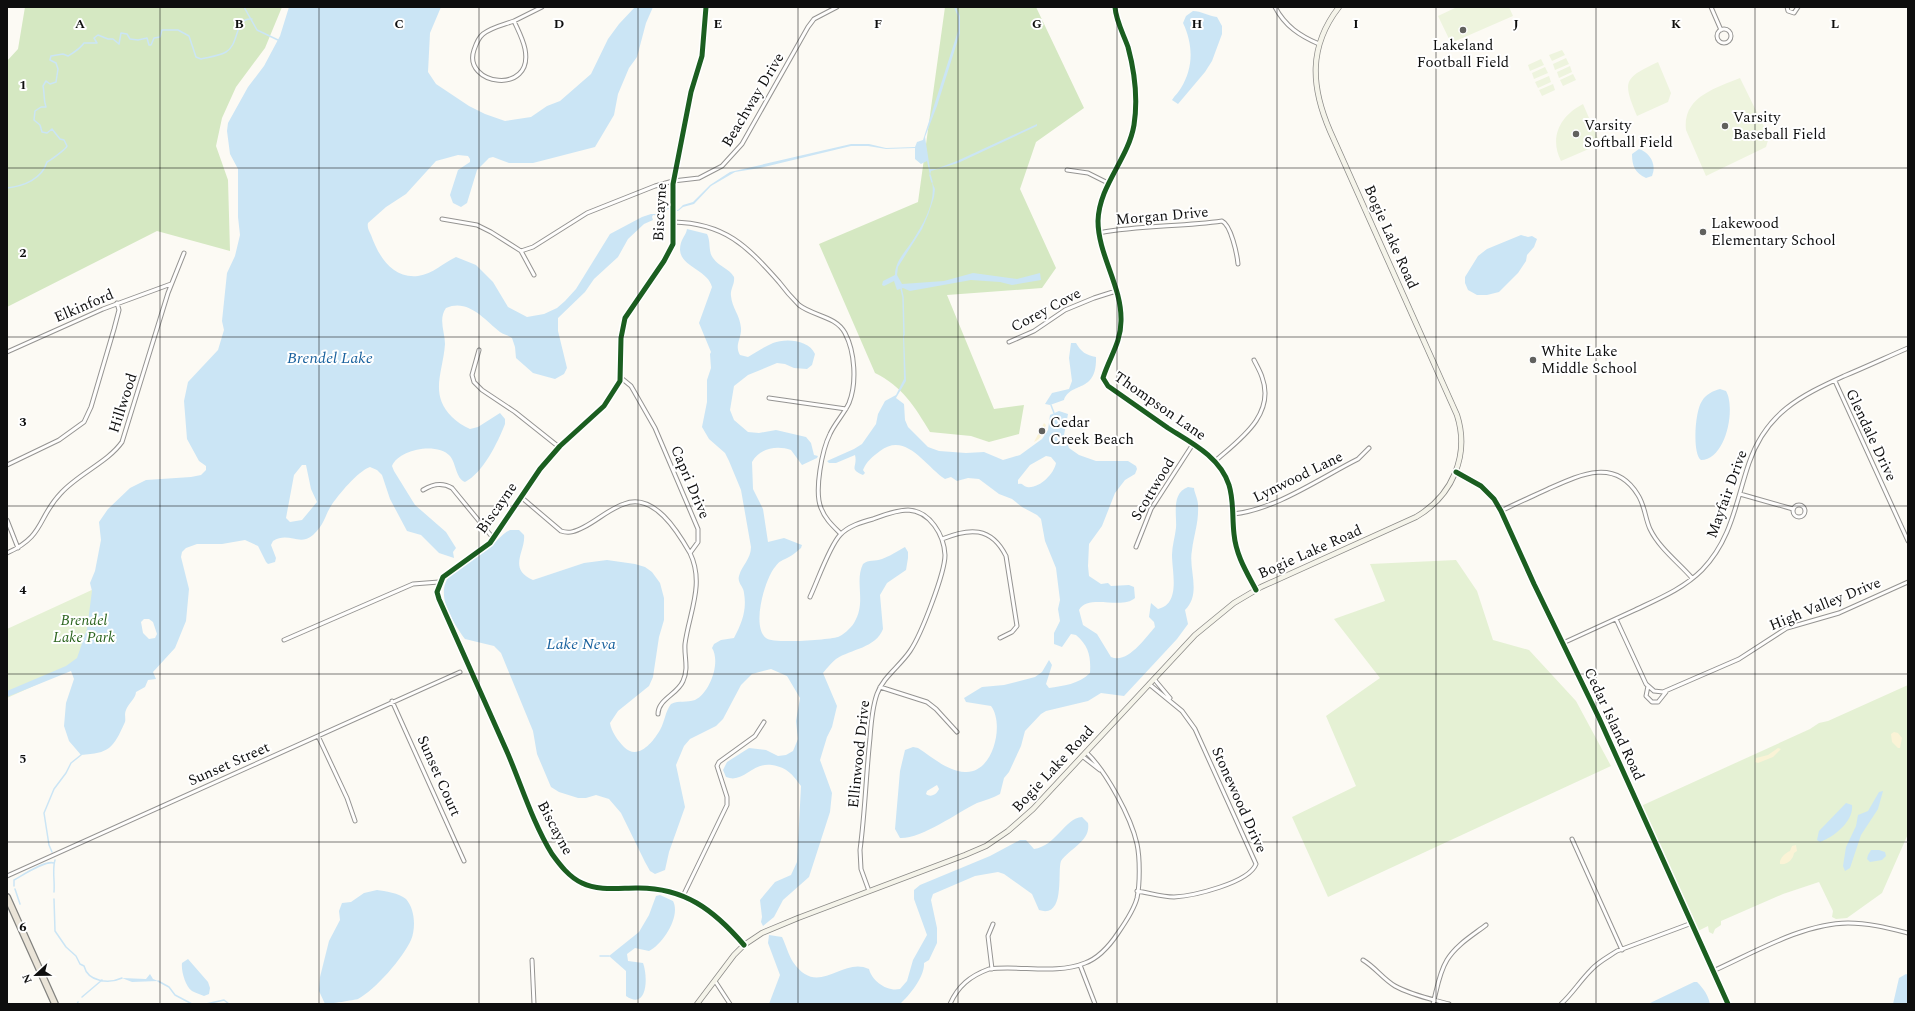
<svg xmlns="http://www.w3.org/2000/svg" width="1915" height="1011" font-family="Spectral,serif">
<rect width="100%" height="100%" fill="#fcfaf4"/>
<path fill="#e5f1d4" d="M1456 560 1477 591 1493 640 1529 650 1576 701 1611 766 1328 897 1292 817 1356 786 1326 716 1380 678 1334 619 1385 601 1370 564Z
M107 583 133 641 7 698V629Z
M1908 685V834L1882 893 1847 918 1836 919 1832 917 1833 911 1819 882 1783 894 1721 921V925L1715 929 1713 934 1709 932 1708 926 1698 931 1641 806 1810 729 1819 723 1828 721Z"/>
<path fill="#d5e8c2" d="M25 7H282L265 48 236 87 222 118 216 146 228 180 230 251 157 231 7 307V61L18 49Z
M945 7H1036L1084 108 1036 142 1020 189 1056 268 1042 288 947 295 994 409 1024 405 1019 434 989 442 971 436 930 432C915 407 902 386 875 373L819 244 918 202Z"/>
<path fill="#faf3d6" d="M1044 423 1046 425C1043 433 1041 439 1034 442Z
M1894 732 1898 733 1902 738 1900 748H1898L1892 742 1891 734Z
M1778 748 1781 749 1773 757 1758 763 1755 762 1756 758 1768 755Z
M1796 845 1797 851 1794 853C1793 860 1787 865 1780 864 1779 859 1785 853 1790 851L1792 846Z"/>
<path fill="#eef4de" d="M1457 7H1509L1513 16 1451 43 1438 16Z
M1562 50 1565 55 1552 61 1549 55Z
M1566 58 1569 64 1555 70 1553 64Z
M1541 59 1544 65 1530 71 1528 65Z
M1658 62 1671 93 1668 102 1637 116C1622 81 1624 78 1658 62Z
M1570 66 1572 72 1559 78 1557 72Z
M1545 67 1548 73 1534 79 1532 73Z
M1573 74 1576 80 1563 86 1560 80Z
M1549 76 1551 82 1538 88 1535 82Z
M1740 78 1769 137 1766 147 1706 176 1686 130C1682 97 1716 88 1740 78Z
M1553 84 1555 90 1542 96 1539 90Z
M1583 104 1599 141 1598 145 1561 161C1549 137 1560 116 1583 104Z"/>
<path fill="#cbe5f5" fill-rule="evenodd" d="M289 7H441L430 33 428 72 436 84 469 106 485 114 505 121 531 117 547 106 560 101 591 74 608 39 619 24 635 7H653L646 23 637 57 629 68 618 94 614 115 595 147 533 163H509L493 157 489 158 477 170 467 203 461 207 453 203 450 195 458 170 470 162V159L468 156 458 155 436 161 406 194 386 207 368 223C367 228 369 231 371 235 378 255 392 279 418 276 433 274 443 263 456 257L476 265 493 282 508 307 527 317 544 314 557 308 565 301 576 289 610 234 642 217 651 214H658L668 208 678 210 683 205 693 202 710 185 730 172 851 144H869L886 148 915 147 917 142 923 140 958 31V17L954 7H956L960 16V33L937 106 925 137 930 169H936L957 161 1037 124V126L958 163 931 171 930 175 927 161 921 164 915 159V148L886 149 868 146H851L760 168 735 172 711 186 694 204 683 207 678 211 668 209 658 216 653 215 652 217 653 220 644 224 628 239 618 257 594 279 585 292 558 318V331L567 368 564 374 555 379 533 373 516 358 515 347 512 338C508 335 504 335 500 332 485 320 468 298 446 308 438 319 445 332 445 344 443 373 429 394 452 417 457 422 463 426 470 429L478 427 500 413 505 419V424C498 442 483 473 465 482 456 479 456 463 450 456 437 442 399 449 392 466L394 471 415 505 446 532 456 548 453 552 454 558 439 553 421 535 407 531 390 499 382 475 377 470 370 467C358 471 338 495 331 506 324 517 325 524 313 535 299 547 289 531 273 541L271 545 276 558 275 562 268 564 266 562 258 546 245 540 222 544H197L186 548 182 552 181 557 189 589 186 621 175 648 153 672 156 679 148 680 145 687 136 692C136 698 128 704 126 710 124 715 126 718 125 722 113 749 109 753 81 755L69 741 64 726 66 703 74 679 71 671 7 697V691L66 666 77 658 87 629 92 591 90 583 95 571 101 540 99 522 108 509 130 488 146 480 191 477 201 475 206 470V466L199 461 187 439 184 401 188 382 218 350 224 330 222 321 227 273 235 256 240 235 238 217V169L230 154 227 131 228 123 248 87 264 66 280 36ZM302 465H306L311 489 317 502 302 520 290 522 286 518 294 475ZM144 619H149L153 622 157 634 155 638 149 639 143 633 141 622Z
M1193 11C1201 11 1209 16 1217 17L1222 26V34L1212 61 1205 72 1178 104 1172 100C1175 95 1179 92 1181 88 1194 67 1193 44 1183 23L1186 16Z
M1639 149C1650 153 1657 164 1652 176L1646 178C1635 173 1632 166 1632 154Z
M932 182 935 189 934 197 928 215 922 229 898 267 897 275 902 284 944 281 973 273 1017 279 1040 273 1041 280 1012 285 1000 282 971 280 910 291 903 288 897 290 894 281 884 286 882 285 883 281 895 275C895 261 906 251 913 240 924 223 936 202 932 182Z
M687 229 707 234C711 241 708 252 713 258 719 267 729 268 734 277 735 284 730 289 731 296 732 308 740 315 741 328 742 338 734 345 740 355L748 357C756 352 764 347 773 343 786 338 809 340 815 354L812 365 807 369 794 368 785 364 777 363 748 375 734 386 730 410 734 420 748 432 759 433 776 430 806 437 811 443 814 455 818 456 817 458 802 465 791 450C777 445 760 448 752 462L753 489 763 509 768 542 784 538 802 545 801 548C797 551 793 555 789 557 782 561 780 560 775 567 765 579 751 626 766 638 772 644 828 640 838 637 843 635 851 628 854 623 867 602 854 582 863 564 869 559 875 562 882 559 888 557 898 551 905 547L908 552V558L906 570 887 583 880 595 883 629C876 648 851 649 836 659 831 663 827 668 823 673L837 706 832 727 827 737 820 760 832 793 830 812 809 877 783 900 774 917 763 926 761 922 762 917 760 900 775 882 791 875 797 862 801 786C792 774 788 768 772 765 751 762 744 784 726 777L723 770 727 762 749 748 766 750 778 756 786 755 793 751 798 739 796 721 800 698 787 676 771 669 752 674 741 685 723 719 716 726 690 739 684 746 676 765 685 807 669 852 665 870 655 874 650 871 645 862 621 813 609 799 596 795 586 798H578L559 792 551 787 537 754 533 731 501 653 494 646 465 639C452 621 432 591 453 572 462 564 474 558 484 552 493 546 501 534 510 530H519L524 535C526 551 507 569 533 580L584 563 607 560 635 564 645 567 652 572 660 583 664 598V620L659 637 653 677 649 686 618 711 610 723C611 731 618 741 624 747 638 761 653 742 660 730 665 721 665 712 671 704 679 700 687 703 695 700 710 693 721 662 712 648L714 644 721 640 734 638C742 623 747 610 744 593 744 587 737 583 739 576 742 565 751 559 751 547L741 490 729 461 725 453 709 439 702 427 707 402V380L711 368 710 354 711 352 699 323 712 287C708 270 681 267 680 250 680 239 686 236 687 229Z
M1521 235 1528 237 1532 236 1537 239 1534 247 1527 255 1526 261 1518 273 1499 292 1487 295H1477L1468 290 1465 283V277L1478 256 1487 249Z
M903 335H904L906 381 896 398 904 404 905 420 908 427 928 447 939 451 966 453 984 452 1003 460 1020 455 1042 439 1048 430 1050 415 1059 411 1068 414 1064 435 1069 448 1079 455 1096 461H1128L1136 466 1137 469 1135 474 1125 480 1115 493 1102 526 1089 544 1088 566 1089 576 1101 584 1108 583 1111 586 1129 585 1134 587 1135 598C1122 610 1088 593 1079 610L1083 625 1097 634 1111 657C1128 664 1145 638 1155 627L1154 622 1149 617 1151 603 1158 609C1181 604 1172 572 1172 555 1172 546 1175 537 1176 528 1177 515 1171 493 1188 487L1194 488C1194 492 1198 499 1198 505 1199 522 1194 534 1192 550 1188 570 1202 593 1185 610L1188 624 1177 639 1124 696 1101 693 1088 701 1046 711 1041 714 1025 731 1021 746 1009 772 1004 778 1000 794C993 798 985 800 977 803 957 813 921 839 900 838L895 829 900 771 905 750 913 747 918 748C932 757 947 771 965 772 993 774 1005 724 991 706L966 702 964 698 982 687 1004 685 1035 677 1042 672 1049 660 1052 665 1046 684 1049 688C1063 686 1079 684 1090 673 1091 657 1089 646 1076 635L1071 634 1062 647 1054 644V633L1060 621 1058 609 1060 600 1056 568 1045 541 1041 519 1037 515 1022 507 1012 499 999 494 979 479 968 478 957 481 951 477 945 479C925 466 906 431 880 451 872 457 867 461 863 470L865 473 863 475C848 469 858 467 855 455L836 463H829L827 461 854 449 862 444 876 424 878 414 885 401 896 395 904 379ZM1046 456 1051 457 1056 463C1054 474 1039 489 1027 487 1022 486 1024 483 1018 484V480L1030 465ZM937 785 939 789C937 794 931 798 926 794L927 791Z
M1071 343H1076C1081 352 1086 355 1096 357 1097 394 1071 381 1064 400L1050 405 1045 404 1052 393 1069 389 1072 381 1069 358Z
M1720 389 1726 391C1736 408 1726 460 1701 460 1692 454 1695 410 1702 401 1706 394 1713 391 1720 389Z
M1883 791 1878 809 1861 835 1850 868 1845 871 1843 866 1846 847 1856 826 1858 815 1868 811 1879 792Z
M1846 803 1852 805C1854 821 1834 837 1820 842L1817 840 1819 831Z
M1082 817 1088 823C1091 841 1070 848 1061 861 1057 872 1066 919 1039 910L1032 894 1004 874 998 872 975 876 933 894 931 900 937 928V943L929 960 924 963C925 976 910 995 900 1004H769L780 975 768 943 769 935 782 937C786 945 788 954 793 962 818 999 842 956 869 969 872 981 887 992 900 989L907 981 913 960 927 935 914 899V890L920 885 990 856 1020 840H1026L1034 849C1056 846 1065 818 1082 817Z
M1871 850H1879L1885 852 1886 856 1882 860 1870 862 1867 859 1868 855Z
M377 890C385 891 399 893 406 899 415 909 416 928 411 940 403 958 375 990 358 999 355 1000 328 1004 325 1004L319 991 320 977 329 941 340 920 339 911 342 903 351 902 364 893Z
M660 895 673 901C681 916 663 944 649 951L635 948 627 954 628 961 643 963C648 976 648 1011 626 996V971L609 956 639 932 649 915 656 896Z
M188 959 208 982 210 988 209 994 204 996C200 994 195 993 192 991 185 986 181 970 182 963Z
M150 974 153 979 158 981 132 982 122 978 146 979Z
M1906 974 1908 975V1004H1893L1899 978Z
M1694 982H1697C1704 989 1708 995 1710 1004H1648Z"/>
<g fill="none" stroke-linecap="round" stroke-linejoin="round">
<path stroke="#cbe5f5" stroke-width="1.5" d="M244 7 257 30 278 40
M930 175 932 182
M7 188C24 186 42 179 47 162 51 160 66 149 67 146L64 140 60 139 52 129 47 133 42 132 40 125 34 120 35 111 41 107H46C43 99 45 94 43 86L46 81 50 84 56 82 58 69 56 63 50 60 51 56 63 54 68 56C73 53 80 49 84 43H97L94 38 98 35 108 39H113L119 44 121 33 127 34 130 39 138 40 147 38 149 45H151L154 38 160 37 162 30H178L189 36 196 57 201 59C209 57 219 56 226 52 240 44 234 17 252 19
M901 288 903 297 904 335
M1051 405 1054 413
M52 852 49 845 44 813 54 789 66 773 71 763 81 755
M14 886V880C23 875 45 860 54 863
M15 889 20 904
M54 892C55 880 52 870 55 860
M54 899 55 931 66 947 76 956 80 964 84 966C88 982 109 984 122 978
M600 956H609
M158 981 169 987 175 995 192 1004
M82 997 102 980
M77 1004 78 1002
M206 1004 224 1000 229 1004"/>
<g stroke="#959492" stroke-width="5">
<path id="minor" d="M706 7 702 56 691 92 673 184V244L664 261 625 318 621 338 620 381 604 406 560 446 540 469 490 543 443 577 437 592 439 599C462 650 485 702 508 754 522 787 533 823 552 854 560 865 569 877 582 883 598 891 619 888 636 888 684 887 714 910 744 945
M1115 7C1116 21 1123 33 1128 47 1135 73 1138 99 1134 125 1128 160 1099 185 1098 221 1098 255 1122 286 1121 321 1121 343 1109 358 1103 378L1108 386C1128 400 1148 414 1168 428 1192 443 1220 457 1229 485 1234 501 1232 517 1234 534 1236 555 1246 571 1256 590
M1275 7C1285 26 1300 36 1319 44
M1711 7 1721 30
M1787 7 1788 11 1794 13 1798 7
M514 21C518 30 523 39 525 49 534 96 462 85 474 50 476 44 478 38 483 34 492 27 503 25 514 21Z
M514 21 542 7
M1717 36a7 7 0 1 1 14 0a7 7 0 1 1-14 0Z
M1067 170 1088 173 1108 183
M442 219 477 225 491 232 521 251 534 275
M673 222C725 223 747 246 779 282 785 290 792 298 799 305 813 316 836 316 845 333 855 352 857 383 849 403 844 414 835 423 830 434 822 450 814 491 821 508 825 519 833 526 841 534
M1099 233C1139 225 1181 227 1222 221 1231 225 1237 254 1238 264
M521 251 533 247 587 213 655 186 673 181 699 178 722 166 742 144 808 27 814 19 837 7
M1009 342 1034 331 1065 310 1094 298 1116 291
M479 350 472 375 474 382 482 390 515 412 559 447
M7 352 103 309 171 284
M620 377 631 386 655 428 698 529V542L690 553C705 584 689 613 685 644 684 657 689 668 683 681 678 694 658 699 658 714
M1835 381 1908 541
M769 398 846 409
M1215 461C1239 440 1276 415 1262 377 1260 371 1257 366 1254 360
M7 465 59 440 84 422 91 407 114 329 119 310 117 303
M1456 472 1481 486 1494 499 1501 511 1534 584 1599 718 1728 1004
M423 490C433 484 442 482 452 488L493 538
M1740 494 1793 509
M521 497 561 531C570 534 576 531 584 527 598 520 609 509 624 504 654 492 678 532 690 553
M1793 511a6 6 0 1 1 12 0a6 6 0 1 1-12 0Z
M1501 511C1517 503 1533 496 1548 489 1579 475 1615 457 1638 495 1645 506 1645 518 1650 529 1659 548 1679 563 1692 578
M1233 514C1275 510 1320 478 1358 459L1369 448
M7 520 18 548
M942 539C969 528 991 526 1006 556L1017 626 1012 632 1000 638
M1136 547 1151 509 1193 444
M7 553C45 536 37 518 61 493 78 474 108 462 122 442L168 293 184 253
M810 597C818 580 829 547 840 535 848 526 862 522 873 519 884 515 896 510 908 510 930 511 944 535 945 555 945 573 921 635 910 651 900 666 883 677 877 694 872 708 871 724 870 738 866 775 865 813 860 850L861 869 869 891
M1616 619 1646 684 1654 691 1663 692 1739 659 1787 628 1839 613 1908 582
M284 640 413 584 439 582
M1563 643C1587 632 1611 621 1635 610 1658 599 1683 589 1702 570 1732 539 1736 501 1749 463 1766 413 1800 396 1844 376 1866 367 1887 357 1908 348
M1154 679 1170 698
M1648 686 1646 696 1652 702H1658L1666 692
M880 687 927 702 936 709 957 732
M392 701 464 861
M318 736 347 798 355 821
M1082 756 1100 770
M1572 839 1622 950
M7 876 460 672
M1137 891C1150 893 1162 897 1174 897 1193 896 1249 883 1256 864L1195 729 1182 711 1149 684
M683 896 727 805V797L717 766 719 762 755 736 764 722
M532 960 534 1004
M1363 960C1375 967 1383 979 1395 986 1411 995 1431 999 1449 1004
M1080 965 1095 1004
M992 969 988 936 993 924
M1713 971C1753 953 1804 923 1848 923 1869 923 1888 928 1908 933
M715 981 730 1004
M950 1004C958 986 970 976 989 969 1020 965 1056 975 1085 963 1099 958 1110 945 1118 933 1125 923 1134 910 1137 898 1140 884 1140 858 1137 844 1131 817 1106 771 1086 752
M1433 1004C1437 989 1439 973 1447 960 1456 945 1473 935 1486 925
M1561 1004C1572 994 1580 981 1591 970 1598 962 1608 957 1617 951L1692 923"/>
</g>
<g stroke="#8c8b88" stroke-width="6">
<path id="secondary" d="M697 1004 734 955 744 945 762 933 798 918 965 855 986 846 1008 831 1033 809 1195 635 1234 603 1261 587 1416 517C1452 496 1470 456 1457 415L1330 131C1311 87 1308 47 1339 7"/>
</g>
<g stroke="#82827f" stroke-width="8">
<path id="trunk" d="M7 897 55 1004"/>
</g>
<use href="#minor" stroke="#fffefd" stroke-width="3"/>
<use href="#secondary" stroke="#f5f4ea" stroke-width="4.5"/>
<use href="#trunk" stroke="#eae4d8" stroke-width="5.5"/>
<g stroke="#fff" stroke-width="8">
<path id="cycleway" d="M706 7 702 56 691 92 673 184V244L664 261 625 318 621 338 620 381 604 406 560 446 540 469 490 543 443 577 437 592 439 599C462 650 485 702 508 754 522 787 533 823 552 854 560 865 569 877 582 883 598 891 619 888 636 888 684 887 714 910 744 945
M1115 7C1116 21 1123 33 1128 47 1135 73 1138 99 1134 125 1128 160 1099 185 1098 221 1098 255 1122 286 1121 321 1121 343 1109 358 1103 378L1108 386C1128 400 1148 414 1168 428 1192 443 1220 457 1229 485 1234 501 1232 517 1234 534 1236 555 1246 571 1256 590
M1456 472 1481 486 1494 499 1501 511 1534 584 1599 718 1728 1004"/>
</g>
<use href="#cycleway" stroke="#1b5e20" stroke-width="5"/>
</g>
<path fill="none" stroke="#0e0e0e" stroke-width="1" stroke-opacity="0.55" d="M160 7V1004M319 7V1004M479 7V1004M638 7V1004M798 7V1004M958 7V1004M1117 7V1004M1277 7V1004M1436 7V1004M1596 7V1004M1755 7V1004M7 168H1908M7 337H1908M7 506H1908M7 674H1908M7 842H1908"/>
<g fill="#61615e" stroke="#fff" stroke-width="1.5">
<circle cx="1463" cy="30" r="4"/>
<circle cx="1725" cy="126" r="4"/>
<circle cx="1576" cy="134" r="4"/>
<circle cx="1703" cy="232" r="4"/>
<circle cx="1533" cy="360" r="4"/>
<circle cx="1042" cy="431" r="4"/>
</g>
<g text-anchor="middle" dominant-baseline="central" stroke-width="4" stroke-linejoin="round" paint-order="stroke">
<g font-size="15" fill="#0e0e0e" stroke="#fff" text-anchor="start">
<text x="1463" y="45" text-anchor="middle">Lakeland<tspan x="1463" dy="17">Football Field</tspan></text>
<text x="1733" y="117">Varsity<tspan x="1733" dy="17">Baseball Field</tspan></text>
<text x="1584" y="125">Varsity<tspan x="1584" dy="17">Softball Field</tspan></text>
<text x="1711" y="223">Lakewood<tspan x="1711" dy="17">Elementary School</tspan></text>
<text x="1541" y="351">White Lake<tspan x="1541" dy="17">Middle School</tspan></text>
<text x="1050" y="422">Cedar<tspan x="1050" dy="17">Creek Beach</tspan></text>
</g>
<g font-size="15" fill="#0e0e0e" stroke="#fff">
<text transform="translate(753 100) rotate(-59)">Beachway Drive</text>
<text transform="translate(660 212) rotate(-87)">Biscayne</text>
<text transform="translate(1162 216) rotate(-5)">Morgan Drive</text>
<text transform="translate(1391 237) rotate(66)">Bogie Lake Road</text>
<text transform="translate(84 306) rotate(-23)">Elkinford</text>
<text transform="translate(1046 310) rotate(-28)">Corey Cove</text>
<text transform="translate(123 403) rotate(-72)">Hillwood</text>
<text transform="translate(1160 406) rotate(35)">Thompson Lane</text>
<text transform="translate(1871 435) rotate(65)">Glendale Drive</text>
<text transform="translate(1298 477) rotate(-26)">Lynwood Lane</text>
<text transform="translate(690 482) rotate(67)">Capri Drive</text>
<text transform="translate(1153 489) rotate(-59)">Scottwood</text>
<text transform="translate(1727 494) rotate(-70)">Mayfair Drive</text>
<text transform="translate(497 508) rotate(-55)">Biscayne</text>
<text transform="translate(1310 552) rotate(-24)">Bogie Lake Road</text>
<text transform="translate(1825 604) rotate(-22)">High Valley Drive</text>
<text transform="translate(1614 724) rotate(65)">Cedar Island Road</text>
<text transform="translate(859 754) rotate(-84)">Ellinwood Drive</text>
<text transform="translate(229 764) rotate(-24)">Sunset Street</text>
<text transform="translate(1053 769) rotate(-47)">Bogie Lake Road</text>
<text transform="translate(439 776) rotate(66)">Sunset Court</text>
<text transform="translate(1239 800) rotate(66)">Stonewood Drive</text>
<text transform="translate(555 828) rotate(62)">Biscayne</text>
</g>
<g font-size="15" font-style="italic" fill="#2d6520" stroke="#fff">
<text x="84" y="620">Brendel<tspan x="84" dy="17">Lake Park</tspan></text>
</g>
<g font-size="16" font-style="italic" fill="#1a629e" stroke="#fff">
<text x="330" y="358">Brendel Lake</text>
<text x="581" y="644">Lake Neva</text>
</g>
</g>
<g font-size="13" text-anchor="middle" font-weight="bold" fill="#0e0e0e" stroke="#fff" stroke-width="4" stroke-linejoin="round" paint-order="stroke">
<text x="80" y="28">A</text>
<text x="239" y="28">B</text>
<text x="399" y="28">C</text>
<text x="559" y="28">D</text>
<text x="718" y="28">E</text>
<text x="878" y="28">F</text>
<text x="1037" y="28">G</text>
<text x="1197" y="28">H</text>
<text x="1356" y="28">I</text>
<text x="1516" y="28">J</text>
<text x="1676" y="28">K</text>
<text x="1835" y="28">L</text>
<text x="23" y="89">1</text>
<text x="23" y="257">2</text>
<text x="23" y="426">3</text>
<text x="23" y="594">4</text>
<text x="23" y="763">5</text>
<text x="23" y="931">6</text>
</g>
<rect width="1915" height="1011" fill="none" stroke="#0e0e0e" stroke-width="16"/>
<g transform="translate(36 975) rotate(248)" stroke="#ffffff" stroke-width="3" paint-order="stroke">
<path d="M0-3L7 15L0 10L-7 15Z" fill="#0e0e0e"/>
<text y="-6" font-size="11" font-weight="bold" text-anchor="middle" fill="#0e0e0e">N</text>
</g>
</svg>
